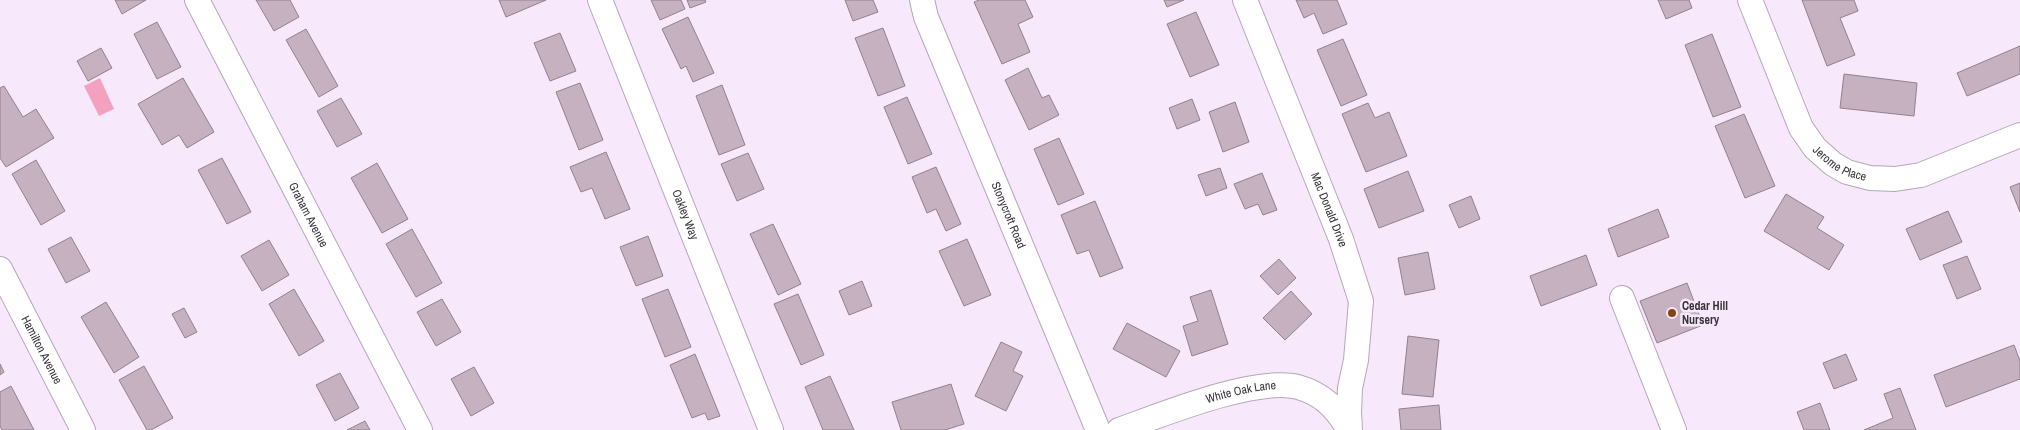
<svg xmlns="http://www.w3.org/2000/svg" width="2020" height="430" font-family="'Archivo Narrow',sans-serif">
<rect width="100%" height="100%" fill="#f7e8fb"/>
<path fill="#f3a1bf" d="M100 78 114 109 99 116 84 86Z"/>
<path fill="#c5b1bf" stroke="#93808d" d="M115 0H146L122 14Z
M256 0H290L299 17 274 31Z
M499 0H546L506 17Z
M651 0H681L685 9 660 20Z
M687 0H705L706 2 690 8Z
M845 0H873L878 12 853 21Z
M979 0H1025L1033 17 1018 24 1030 52 1002 64 974 2Z
M1164 0H1184L1167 7Z
M1296 0H1337L1347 24 1323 34 1314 13 1304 18Z
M1658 0H1689L1692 8 1666 19Z
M1802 0H1854L1858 11 1840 18 1855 55 1827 66Z
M1196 12 1219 65 1190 77 1167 24Z
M688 17 714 73 693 82 686 66 681 69 662 29Z
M157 22 181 67 157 79 134 34Z
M883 28 905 86 878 96 855 38Z
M306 29 338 86 319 97 286 40Z
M560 33 576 71 550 81 534 43Z
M1712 34 1741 107 1713 117 1685 45Z
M1343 39 1367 95 1341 106 1317 50Z
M2020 46V74L1967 96 1957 73Z
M101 48 112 68 88 81 77 61Z
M1028 68 1042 98 1049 95 1059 115 1029 130 1005 80Z
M1844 74 1917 83 1914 116 1840 108Z
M183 78 214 132 187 148 179 135 162 145 138 104Z
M580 83 603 140 579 150 556 92Z
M722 85 745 145 719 155 696 96Z
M4 86 23 117 36 109 54 138 6 167 0 158V88Z
M907 97 932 154 908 164 884 107Z
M341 98 362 134 337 147 317 111Z
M1192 99 1200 120 1177 129 1169 108Z
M1235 102 1249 142 1223 152 1209 112Z
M1368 103 1375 118 1389 112 1407 156 1366 172 1342 114Z
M1744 114 1775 186 1745 198 1715 126Z
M1059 138 1084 194 1058 205 1034 149Z
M606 152 630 209 605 219 592 188 581 192 570 167Z
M748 153 764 189 737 201 721 164Z
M222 158 251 212 227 224 198 170Z
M36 160 65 211 41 225 12 174Z
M377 163 408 219 382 233 351 178Z
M936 167 961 224 946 231 936 209 927 213 912 177Z
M1220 168 1227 188 1206 196 1198 175Z
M1408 171 1424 211 1379 228 1364 189Z
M1262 173 1277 210 1263 215 1258 204 1245 209 1234 184Z
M2020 183V212L2010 187Z
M1786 194 1824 217 1817 228 1844 245 1829 270 1764 231Z
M1471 196 1480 219 1459 228 1449 205Z
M1095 201 1123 268 1100 277 1089 250 1077 254 1061 215Z
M1658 209 1669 237 1618 257 1608 229Z
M1948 211 1962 242 1920 260 1906 229Z
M773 224 801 284 778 295 750 234Z
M412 229 442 283 416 297 386 244Z
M648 236 663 276 636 286 620 247Z
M71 237 90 271 66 283 48 249Z
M967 239 991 295 964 306 939 251Z
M269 240 289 275 262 291 241 256Z
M1428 252 1435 289 1405 295 1398 258Z
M1586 255 1597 285 1541 306 1530 276Z
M1967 256 1981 289 1957 299 1943 265Z
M1279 259 1296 278 1278 295 1260 276Z
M862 281 872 306 849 315 839 291Z
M1687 283 1703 325 1657 343 1640 301Z
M294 289 324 341 299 356 269 304Z
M668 289 691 347 665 357 642 299Z
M1211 290 1228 344 1192 356 1183 326 1198 321 1190 297Z
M1291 291 1312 314 1285 340 1263 318Z
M798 294 824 355 801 365 774 304Z
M442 299 461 332 436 346 417 312Z
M106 302 139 357 114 373 81 317Z
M184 308 197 332 185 338 172 314Z
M1127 323 1180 351 1166 377 1113 349Z
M1408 336 1439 340 1433 397 1402 394Z
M1001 342 1022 352 1013 371 1023 376 1006 411 975 396Z
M2014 345 2020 361V379L1946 407 1934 375Z
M695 354 720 416 708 420 705 413 692 418 670 365Z
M1846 354 1857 380 1834 389 1823 363Z
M0 364 4 372 0 375Z
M144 366 173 418 151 430H147L119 380Z
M474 367 494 403 471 416 451 379Z
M340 373 359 408 335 421 316 385Z
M830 376 854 430H823L805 387Z
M951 384 964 424 945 430H901L892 402Z
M11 386 34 430H2L0 426V392Z
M1900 388 1916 430H1864L1893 418 1884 394Z
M1820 403 1830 430H1804L1797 412Z
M1439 405 1441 430H1401L1399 409Z
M365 421 370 430H347Z"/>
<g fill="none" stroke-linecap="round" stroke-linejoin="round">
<g stroke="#b4a6b8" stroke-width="26">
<g id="minor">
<path id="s1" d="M197 0 420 430"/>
<path id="s2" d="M600 0 771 430"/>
<path id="s3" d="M922 0 926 17 1098 430"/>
<path id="s4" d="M1245 0 1341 239 1361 301 1356 360 1350 388 1349 412 1350 430"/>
<path id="s5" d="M1750 0 1801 128 1815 148 1833 164 1847 172 1870 178 1895 179 1921 175 2020 135"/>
<path id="s6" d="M0 269 83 430"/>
<path d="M1622 298 1674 430"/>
<path id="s7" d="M1119 430C1161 415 1256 376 1298 387 1323 394 1337 409 1349 430"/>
</g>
</g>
<use href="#minor" stroke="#fff" stroke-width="24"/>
</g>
<circle fill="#864412" stroke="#f7e8fb" stroke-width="2" cx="1672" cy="313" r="5"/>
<g text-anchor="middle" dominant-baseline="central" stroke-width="5" stroke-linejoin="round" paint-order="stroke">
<g font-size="12" fill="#39333b" stroke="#f7e8fb">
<text stroke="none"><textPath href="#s5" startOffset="192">Jerome Place</textPath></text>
<text stroke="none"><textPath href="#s4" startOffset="226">Mac Donald Drive</textPath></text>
<text stroke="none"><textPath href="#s1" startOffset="242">Graham Avenue</textPath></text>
<text stroke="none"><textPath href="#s2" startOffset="231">Oakley Way</textPath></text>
<text stroke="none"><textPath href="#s3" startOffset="232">Stonycroft Road</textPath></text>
<text stroke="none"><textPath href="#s6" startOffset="91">Hamilton Avenue</textPath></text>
<text stroke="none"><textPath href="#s7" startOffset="128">White Oak Lane</textPath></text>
</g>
<g font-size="12" font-weight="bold" fill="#39333b" stroke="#f7e8fb" text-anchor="start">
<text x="1682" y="306">Cedar Hill<tspan x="1682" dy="14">Nursery</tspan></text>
</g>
</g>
</svg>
